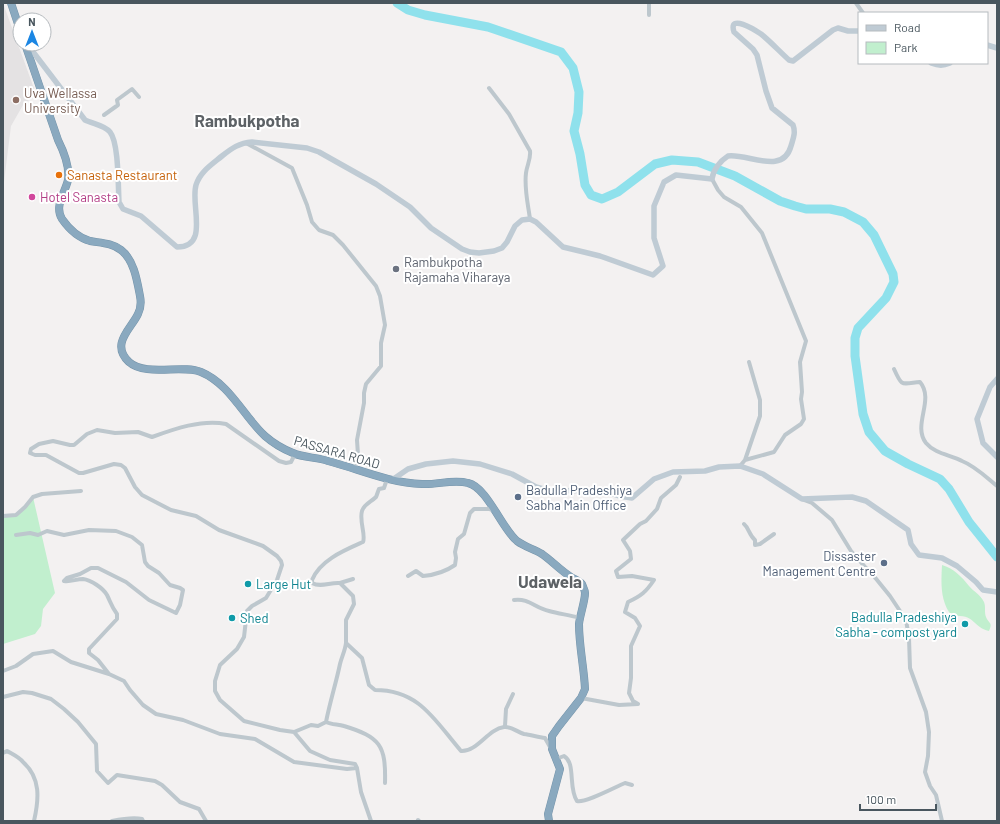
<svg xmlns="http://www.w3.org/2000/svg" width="1000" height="824" font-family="Barlow,sans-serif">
<rect width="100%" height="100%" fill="#f3f1f1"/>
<path fill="#e4e2e3" d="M3 3 36 94 23 105 11 126 3 190Z"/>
<path fill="#c1efce" d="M33 497 55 593 43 609 41 626 35 634 3 644V516L16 515Z
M942 565C953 568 962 577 969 586 974 592 980 594 984 602 986 607 984 612 986 617 989 624 993 622 989 631 972 627 976 614 952 616 940 602 941 583 942 565Z"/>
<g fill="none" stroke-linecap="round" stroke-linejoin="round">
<path stroke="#8fe1ec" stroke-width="9" d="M397 3 408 10 425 15 488 27 561 52 573 68 579 92 578 113 574 131 580 154 585 185 591 195 602 199 618 192 655 164 672 160 698 162 735 176 780 201 795 206 806 209H830L844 212 863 222 874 235 893 274 894 282 886 298 858 328 855 338V356L863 414 869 432 885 451 908 464 940 479 949 489 969 522 997 557"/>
<g stroke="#7594aa" stroke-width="8">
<path id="highway" d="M11 3 20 30
M25 44 58 140C64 152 70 166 68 180 65 193 54 206 62 219 69 229 79 238 90 241 101 243 112 243 121 250 134 260 137 280 140 296 141 301 141 308 138 314 131 329 110 344 129 362 146 377 182 364 201 372 230 384 244 417 265 436 273 443 283 449 293 453 304 458 317 457 328 461 359 469 389 483 422 484 437 485 453 479 468 483 487 487 502 529 517 541 525 547 534 549 542 554 552 561 560 570 571 577 574 579 579 581 582 584 583 587 585 590 585 593 585 601 580 615 579 624 579 646 584 667 585 689L581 698 559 726 552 736V749L560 769 548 814 549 821"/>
</g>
<path stroke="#bdc7cd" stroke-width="4" d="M649 3V15
M856 3 863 13
M489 88 509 114 530 151C531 159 527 165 526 173 524 188 528 204 530 219
M104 115 118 105 117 100 132 89 139 97
M246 143 292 168 307 205 312 222 319 230 333 235 343 245 376 286 380 296 385 325 381 343V366L366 384 364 393V403L357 440 358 455 355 469
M712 179 718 190 724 197 741 207 762 233 806 341 800 362 802 392 801 399 804 419 801 424 785 435 774 452 745 460
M894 369C902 387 901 384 920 382 935 400 912 425 926 443 935 454 951 455 962 461 975 466 986 477 997 486
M295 454 291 462 286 463 279 461 226 424C202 419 174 429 152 437L138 432 115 433 97 430 87 434 74 445H70L53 441 39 444 31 449 30 453 35 455H46L79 473H83L114 464 121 465 125 468 135 487 142 495 171 510 196 516 219 530 263 546 277 556 281 561 282 565 277 580 266 598 252 606 247 611 244 637 237 649 220 665 215 681V691L220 700 244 721 280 730 294 732 310 751 330 760 355 764 357 768 361 792 371 821
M740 466 745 460 760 416V400L749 362
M804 500 812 503 832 520 851 551 866 568 873 575 890 596 906 620 909 638 910 668 926 712 929 732 928 756 925 772 930 786 936 795 942 821
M3 516 16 515 25 507 33 497 42 494 81 491
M744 524C749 528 749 535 755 540V545L760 544 774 534
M16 535 30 533 38 535 47 531 64 535 89 530 116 531 132 537 142 545 145 562 148 566 159 573 170 585 180 588 183 590 180 605 176 613 149 600 126 582 98 568H91L80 574 67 578 64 581C71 582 76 579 83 579 91 580 103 588 107 595 111 603 111 606 117 614V619L89 649V653L98 660 109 674
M408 576 416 571 423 576C435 575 445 572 455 565L456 558 455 552 458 539 464 534 470 513 474 509H489L494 510
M353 579 340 583 353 596 354 604 346 620V643L362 658 369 685 375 690C420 690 435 721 461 751 477 752 488 729 504 727 511 726 517 732 524 734 531 735 538 737 545 738L550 747
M340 583C330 582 321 588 312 583V580C320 560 345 550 363 542 366 535 359 521 362 511 364 504 371 502 376 497 377 495 378 491 379 489L384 488 387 479
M514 600C529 598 535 608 549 611 560 614 570 615 580 618
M3 671 16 666 33 654 53 651 71 662 109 674 124 681 130 690 143 705 156 714 183 720 220 734 255 739 294 762 347 769 357 768
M3 697 23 692 32 693 51 699 64 709 78 722 96 744 97 771 108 783 117 775 155 781 162 785 180 802 199 809 206 821
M581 698 619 705 638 704
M638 704 633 701 629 693 631 678V646L640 626 635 618 625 612 628 602C641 596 646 592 654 580L632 576 618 577 616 571 631 559 630 551 623 540 640 524 646 521 657 509 661 498 676 485 680 477
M326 722C332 725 338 724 344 726 380 737 386 745 385 783
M505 726 506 709 513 694
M294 732 311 725 318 726 326 722C330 702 336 683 340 664 342 656 345 651 346 643
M3 753 7 751C12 754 19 757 23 762 41 778 39 799 34 821
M556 759 564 756C576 763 568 788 577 801 586 803 615 787 625 783L632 785
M418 820 419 821
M112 821C122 819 132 817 142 819L143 821"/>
<path stroke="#bfcbd4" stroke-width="5.5" d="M27 44 85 120C93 124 104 125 110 132 119 143 118 187 119 202L123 209 141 216 177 247C210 247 190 205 196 185 200 172 211 165 222 156 232 148 239 143 252 142L307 148 319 152 376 184 410 207 431 228 462 249 470 252 479 253 494 251 502 248 507 242 515 226 522 220 530 219 536 222 563 247 600 256 653 275 663 266 654 238V206L664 182 676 175 712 179C713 170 720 161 728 156 747 153 783 176 791 146 793 139 796 133 793 125L772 108 766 91 757 55 753 49 734 32C728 13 755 30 761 34 771 42 780 52 789 60L793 61 833 30 838 28 848 31H859
M987 45 997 48
M931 63C939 66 943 66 950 63
M997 379 990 387 977 419 983 443 997 457
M392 480 408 469 426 464 453 461 480 464 512 474 536 487 551 491 602 490 619 496 632 498 654 479 673 472 705 471 719 467 740 466 763 474 802 499 852 497 866 501 908 530 911 544 919 555 942 558 957 566 976 582 983 590 997 592"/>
<use href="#highway" stroke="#8aa9bf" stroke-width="7"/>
</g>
<circle fill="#8d6e63" stroke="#fff" stroke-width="1.5" cx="16" cy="100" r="4"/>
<circle fill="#e8710a" stroke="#fff" stroke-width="1.5" cx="59" cy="175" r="4"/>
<circle fill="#d1479c" stroke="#fff" stroke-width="1.5" cx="32" cy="197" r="4"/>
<circle fill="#6b7280" stroke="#fff" stroke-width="1.5" cx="396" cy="269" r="4"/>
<g fill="#5c6f8a" stroke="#fff" stroke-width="1.5">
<circle cx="518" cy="497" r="4"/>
<circle cx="884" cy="563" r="4"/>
</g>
<g fill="#0f9aa8" stroke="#fff" stroke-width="1.5">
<circle cx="248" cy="584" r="4"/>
<circle cx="232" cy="618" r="4"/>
<circle cx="965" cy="624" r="4"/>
</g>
<g text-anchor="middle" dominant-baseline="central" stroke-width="4" stroke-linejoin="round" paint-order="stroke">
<g font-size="13" fill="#785e54" stroke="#fff" text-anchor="start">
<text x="24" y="93">Uva Wellassa<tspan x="24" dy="15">University</tspan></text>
</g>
<g font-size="13" fill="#c56008" stroke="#fff" text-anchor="start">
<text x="67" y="175">Sanasta Restaurant</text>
</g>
<g font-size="13" fill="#b23c85" stroke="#fff" text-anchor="start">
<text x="40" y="197">Hotel Sanasta</text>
</g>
<g font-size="13" fill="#5b616d" stroke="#fff" text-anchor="start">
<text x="404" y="262">Rambukpotha<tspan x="404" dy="15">Rajamaha Viharaya</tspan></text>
</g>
<g font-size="13" fill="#49565e" stroke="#fff">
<text transform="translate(337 452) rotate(16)">PASSARA ROAD</text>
</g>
<g font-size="13" fill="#4e5e75" stroke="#fff" text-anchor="start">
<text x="526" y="490">Badulla Pradeshiya<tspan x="526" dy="15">Sabha Main Office</tspan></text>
<text x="876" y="556" text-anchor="end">Dissaster<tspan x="876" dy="15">Management Centre</tspan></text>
</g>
<g font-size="13" fill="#0d838f" stroke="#fff" text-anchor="start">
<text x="256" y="584">Large Hut</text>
<text x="957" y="617" text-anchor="end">Badulla Pradeshiya<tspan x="957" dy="15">Sabha - compost yard</tspan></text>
<text x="240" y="618">Shed</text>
</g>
<g font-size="17" font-weight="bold" fill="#5d6266" stroke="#fff">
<text x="247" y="120">Rambukpotha</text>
<text x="550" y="581">Udawela</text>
</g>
</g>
<rect width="1000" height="824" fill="none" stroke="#49565e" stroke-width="8"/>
<rect x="858" y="12" width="130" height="52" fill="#ffffff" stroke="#b6bbbf"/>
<rect x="866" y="25" width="20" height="6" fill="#bfcbd4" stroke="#b6bbbf"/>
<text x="894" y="32" font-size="12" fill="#49565e">Road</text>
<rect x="866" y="42" width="20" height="12" fill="#c1efce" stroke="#b6bbbf"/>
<text x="894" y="52" font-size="12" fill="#49565e">Park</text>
<g transform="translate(32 32)"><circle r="19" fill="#ffffff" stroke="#b6bbbf"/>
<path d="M0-3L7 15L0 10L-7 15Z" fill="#1b86e3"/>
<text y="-6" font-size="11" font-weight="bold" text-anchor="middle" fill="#49565e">N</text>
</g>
<path d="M860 804v6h76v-6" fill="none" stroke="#49565e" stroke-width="2"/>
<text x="866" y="804" font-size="12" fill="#49565e" stroke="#ffffff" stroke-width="3" paint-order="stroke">100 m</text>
</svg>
